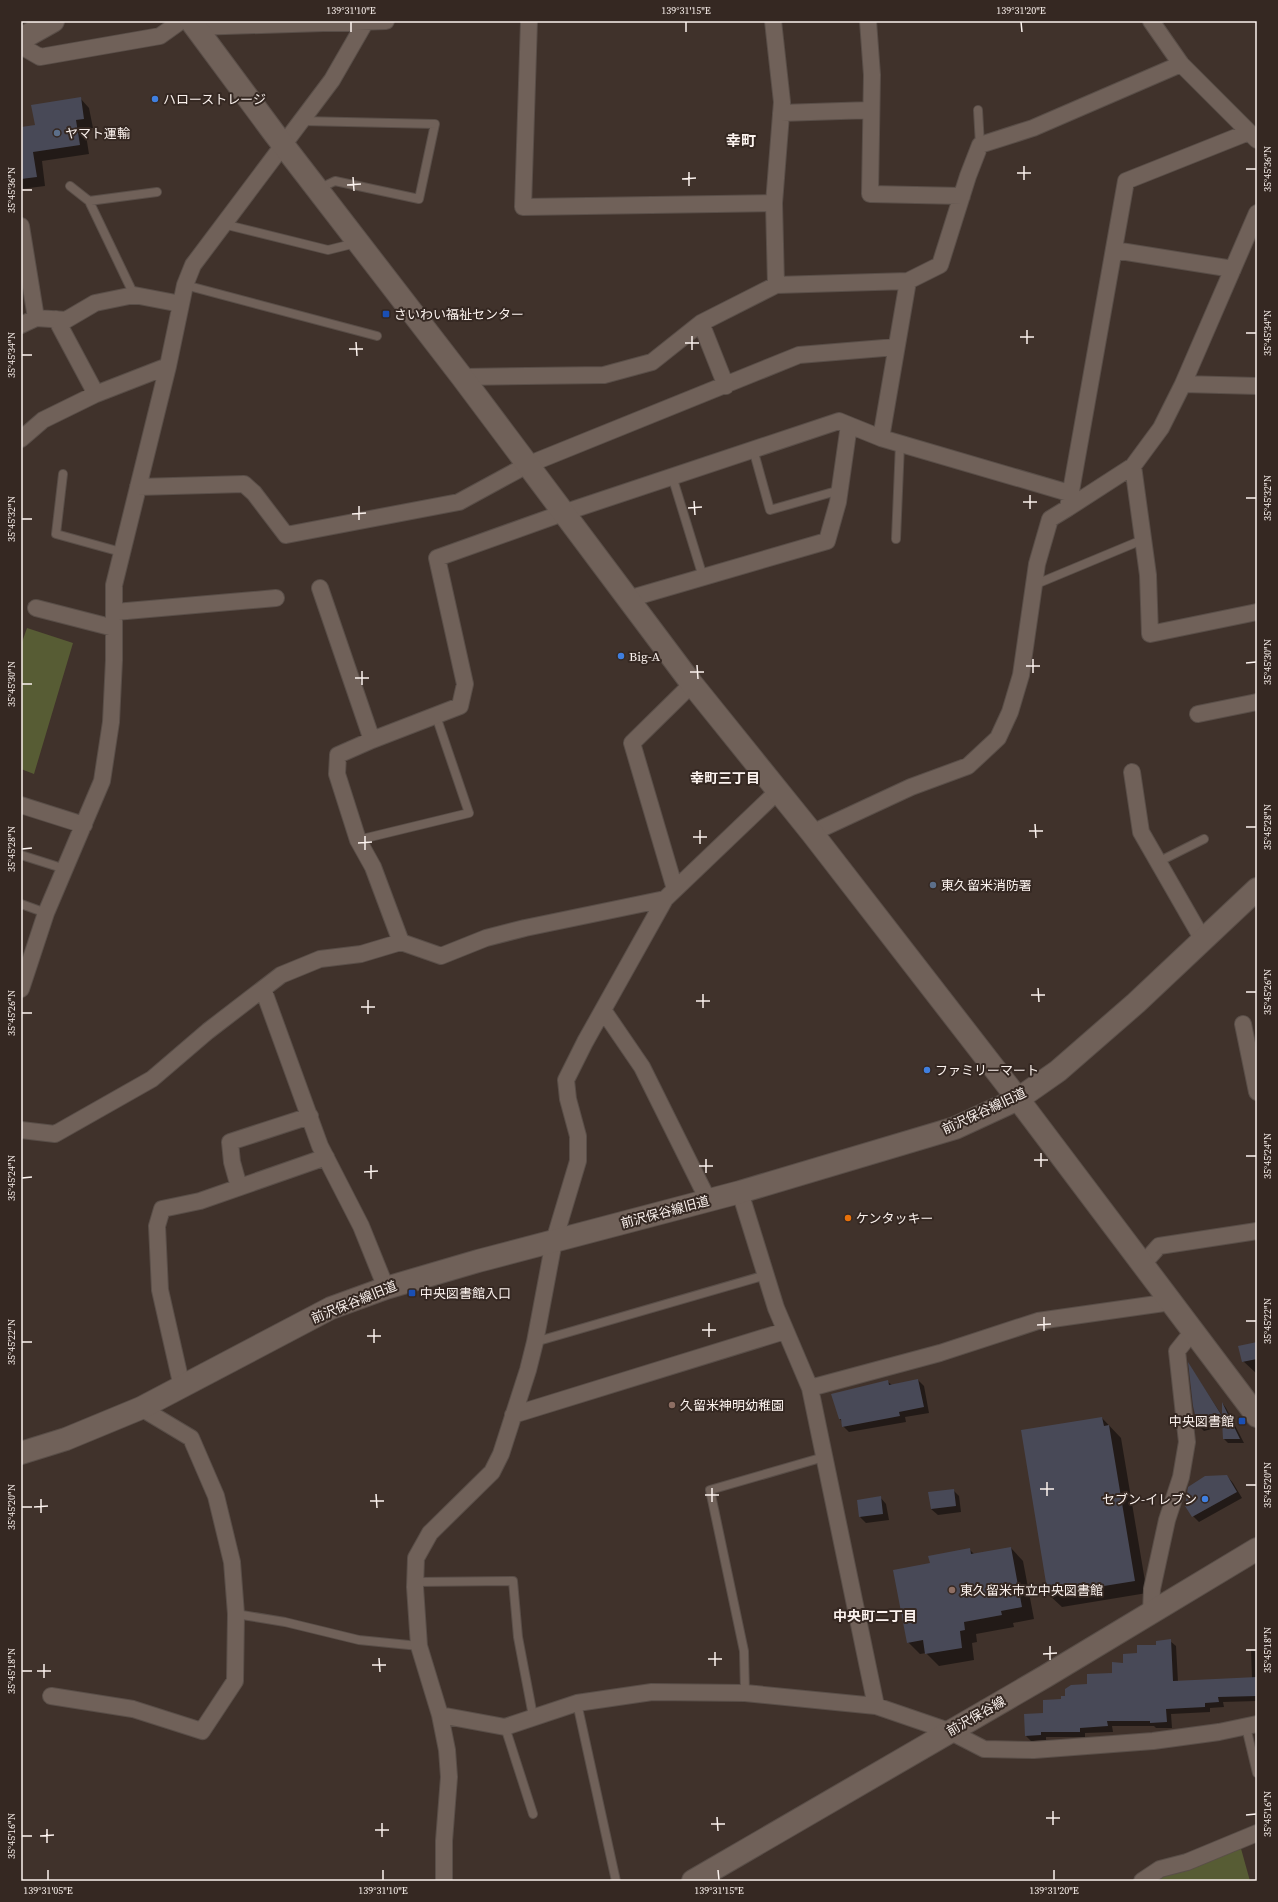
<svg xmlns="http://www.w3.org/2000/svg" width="1278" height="1902" font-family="'Source Serif 4','Noto Sans JP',serif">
<rect width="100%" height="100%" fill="#40322b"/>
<path fill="#575c34" d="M27 628 73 643 34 774 21 769V645Z
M1240 1845 1250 1881H1156L1163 1876Z"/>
<path fill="#0007" d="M80 98 89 108 93 128 85 129 89 154 42 161 45 186 21 189V128L36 126Z
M1257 1343V1373H1256L1243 1361Z
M1189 1365 1223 1417V1404L1226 1408 1244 1443H1228L1224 1439 1223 1426 1204 1431 1199 1426Z
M918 1380 924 1386 929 1413 905 1417 906 1422 849 1432 843 1426 842 1422 840 1419 888 1382 892 1385Z
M1102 1418 1121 1438 1147 1593 1062 1607 1049 1595Z
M1227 1476 1233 1483 1242 1498 1199 1522 1193 1516Z
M953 1490 959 1496 961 1512 938 1515 931 1509Z
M880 1497 886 1504 889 1520 866 1523 860 1517Z
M1011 1548 1023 1561 1034 1619 1013 1623 1014 1627 976 1634 977 1642 972 1643 974 1660 939 1666 926 1653 920 1654 908 1642 931 1564 970 1550 975 1555Z
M1170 1641 1176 1646 1178 1682 1252 1678 1251 1650H1257V1701L1223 1702 1224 1707 1210 1708V1712L1171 1714 1172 1728H1156L1154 1726H1112L1113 1732 1085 1733V1737H1046V1740L1031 1741 1026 1736 1044 1714 1066 1697 1113 1674 1138 1654Z"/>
<path fill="#484957" d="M81 97 84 119 76 120 80 145 33 152 37 177 21 179V127L35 125 31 105Z
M1257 1342V1359L1242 1362 1238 1346Z
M1188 1362 1222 1416V1402L1240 1439H1223L1222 1421 1198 1427 1193 1406Z
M918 1379 924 1407 899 1412 900 1416 842 1427 841 1419H839L831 1394 888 1380 889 1385Z
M1102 1417 1104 1426 1109 1425 1135 1581 1048 1595 1021 1430Z
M1227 1475 1237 1492 1192 1517 1185 1506 1188 1487 1205 1476Z
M954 1489 956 1506 931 1509 928 1492Z
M881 1496 883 1514 859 1517 857 1500Z
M1011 1547 1022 1607 1001 1611 1002 1615 964 1622 965 1630 960 1631 962 1648 925 1654 923 1640 907 1643 893 1570 930 1563 928 1556 970 1548 971 1554Z
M1171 1639 1173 1681 1257 1677V1696L1218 1697 1219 1702 1205 1703V1707L1166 1709 1167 1722 1150 1723V1721H1107L1108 1726 1080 1728V1732H1041V1735L1025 1736 1024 1714 1043 1713V1700L1061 1699V1696H1065V1689L1071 1685 1087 1684V1674L1112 1673V1662L1123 1663V1654L1137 1653V1645H1156V1641Z"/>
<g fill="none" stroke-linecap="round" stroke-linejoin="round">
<g stroke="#594e48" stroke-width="10">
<path id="lane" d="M978 110 980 145
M302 121 435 124 419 199 335 181 318 189
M70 186 89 201 134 295
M89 201 157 192
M223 224 328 250 356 243
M185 285 377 336
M753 449 770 510 840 490
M63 474 56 534 121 552
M672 476 703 577
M896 539 900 444
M1034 585 1142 540
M358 840 469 813 436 716
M21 855 65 869
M1158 862 1204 839
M21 904 46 913
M535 1342 766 1275
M415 1582 513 1581 518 1637 533 1716
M236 1614 285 1622 359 1640 419 1646
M745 1693 744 1651 710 1490 824 1457
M577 1703 616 1881
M505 1727 533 1814
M1246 1727 1257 1773"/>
</g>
<g stroke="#594e48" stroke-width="18">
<path id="street" d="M529 21 523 207 774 203
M773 21 782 102 774 203 776 285
M868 21 872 75 870 194 962 196
M1151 21 1181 64 1257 140
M195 27 386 21
M21 46 40 57 160 36 181 21
M781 113 871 110
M1257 213 1183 384 1257 386
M21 226 36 318
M1114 250 1233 269
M908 281 881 438 1069 493
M56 319 96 394
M701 323 726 386
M21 325 36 318 66 320 95 303 134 295 181 304
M462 377 604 375 652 362 701 323 776 285 908 281 940 265 968 176 980 145 1033 128 1181 64
M21 439 43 420 96 394 168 366
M1133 466 1148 575 1150 634 1257 612
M138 487 244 484 254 493 286 535 459 502 527 465 799 355 896 347
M1068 508 1133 466 1161 428 1183 384
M320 588 372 740 460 706 465 684 437 558 563 513 839 421 881 438
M628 599 827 541 838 502 849 425
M36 608 114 628
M115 612 276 598
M1198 714 1257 702
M372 740 338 755 337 774 358 840 373 867 401 942
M1132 772 1141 832 1203 940
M21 805 84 825
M812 833 911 787 968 766 998 738 1010 712 1021 675 1037 564 1050 519 1068 508 1126 181 1249 132
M675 889 632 743 692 684
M21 989 46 913 102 781 111 722 114 660V585L168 366 185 285 193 265 332 80 366 21
M263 989 320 1146 361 1226 386 1288
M603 1010 642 1067 708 1200
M1243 1024 1257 1092
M21 1130 55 1134 152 1079 208 1031 281 975 320 959 361 954 401 942 441 956 486 938 525 928 665 899
M239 1187 232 1162 230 1142 310 1116
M740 1192 776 1308 810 1388 876 1706
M1143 1264 1159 1246 1257 1231
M182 1387 160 1290 157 1226 162 1209 200 1201 326 1157
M810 1388 940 1353 1038 1321 1171 1302
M513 1415 785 1331
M1151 1613 1152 1589 1167 1520 1181 1477 1187 1442 1177 1351 1193 1331
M51 1696 133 1709 202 1731 235 1681 236 1614 232 1562 216 1496 191 1438 141 1408
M440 1715 505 1727 577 1703 652 1692 745 1693 876 1706 949 1731 984 1749 1034 1750 1153 1741 1219 1732 1257 1724
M444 1881V1841L449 1777 447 1750 440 1715 419 1646 415 1587 416 1558 430 1533 492 1472 501 1454 528 1370 535 1342 554 1241 578 1161V1136L568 1099 566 1080 585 1042 665 899 778 791
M1142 1881 1160 1869 1187 1862 1257 1833"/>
</g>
<g stroke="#594e48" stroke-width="24">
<path id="secondary" d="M191 21 274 133 462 377 692 684 812 833 1018 1099 1257 1416
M21 39 53 21
M21 1453 66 1439 141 1408 331 1308 386 1288 478 1261 740 1192 955 1128 1018 1099 1058 1071 1136 1003 1257 889
M693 1881 1046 1676 1257 1549"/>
</g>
<use href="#lane" stroke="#706159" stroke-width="8"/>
<use href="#street" stroke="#706159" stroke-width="16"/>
<use href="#secondary" stroke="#706159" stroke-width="22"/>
</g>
<path fill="none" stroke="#fbf2ee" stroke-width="1.5" d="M351 22V32M686 22V32M1021 22 1022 32M1024 166V180M1246 169H1256M689 172V186M1017 173H1031M353 177 354 191M682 179 696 178M347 185 361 184M22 190H32M1027 330V344M1246 333H1256M692 336V350M1020 337H1034M356 342 357 356M685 343H699M349 349H363M22 355H32M1030 495V509M1246 498H1256M694 501 695 515M1023 502H1037M359 506V520M688 508 702 507M352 514 366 513M22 519H32M1033 659V673M1246 663 1256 662M697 665 698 679M1026 666H1040M362 671V685M690 672H704M355 678H369M22 684H32M1035 824 1036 838M1246 827H1256M700 830V844M1029 831H1043M365 836V850M693 837H707M358 843 372 842M22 849 32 848M1038 988 1039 1002M1246 992H1256M703 994V1008M1031 995H1045M368 1000V1014M696 1001H710M361 1007H375M22 1013H32M1041 1153V1167M1246 1156H1256M706 1159V1173M1034 1160H1048M371 1165V1179M699 1166H713M364 1172 378 1171M22 1178 32 1177M1044 1317V1331M1246 1321H1256M709 1323V1337M1037 1325 1051 1324M374 1329V1343M702 1330H716M367 1336H381M22 1342H32M1047 1482V1496M1246 1485H1256M712 1488V1502M1040 1489H1054M376 1494 377 1508M705 1495H719M41 1499V1513M370 1501H384M22 1507H32M34 1507 48 1506M1050 1646V1660M1246 1650H1256M715 1652V1666M1043 1654 1057 1653M379 1658 380 1672M708 1659H722M44 1664V1678M372 1665H386M22 1671H32M37 1671H51M1053 1811V1825M1246 1815 1256 1814M717 1817 718 1831M1046 1818H1060M382 1823V1837M711 1824H725M47 1829V1843M375 1830H389M22 1836H32M40 1836 54 1835M48 1870V1880M383 1870V1880M718 1870 719 1880M1054 1870V1880"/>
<g fill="#3f7fe0" stroke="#352822" stroke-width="1.5">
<circle cx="155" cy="99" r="4"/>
<circle cx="621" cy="656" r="4"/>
<circle cx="927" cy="1070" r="4"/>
<circle cx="1205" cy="1499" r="4"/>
</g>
<g fill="#5c6f8a" stroke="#352822" stroke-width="1.5">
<circle cx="57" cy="133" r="4"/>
<circle cx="933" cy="885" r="4"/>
</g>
<g fill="#1a4fb4" stroke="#352822" stroke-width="1.5">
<rect x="382" y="310" width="8" height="8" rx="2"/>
<rect x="408" y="1289" width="8" height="8" rx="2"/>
<rect x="1238" y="1417" width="8" height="8" rx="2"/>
</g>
<circle fill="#e8710a" stroke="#352822" stroke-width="1.5" cx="848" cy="1218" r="4"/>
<g fill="#8d6e63" stroke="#352822" stroke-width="1.5">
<circle cx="672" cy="1405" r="4"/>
<circle cx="952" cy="1590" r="4"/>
</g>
<g text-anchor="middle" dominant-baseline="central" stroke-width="4" stroke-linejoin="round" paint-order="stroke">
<g font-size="13" fill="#fbf2ee" stroke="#352822" text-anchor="start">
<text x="163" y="99">ハローストレージ</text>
<text x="65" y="133">ヤマト運輸</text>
<text x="394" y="314">さいわい福祉センター</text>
<text x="629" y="656">Big-A</text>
<text x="941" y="885">東久留米消防署</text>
<text x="935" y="1070">ファミリーマート</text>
<text x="856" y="1218">ケンタッキー</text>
<text x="420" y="1293">中央図書館入口</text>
<text x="680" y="1405">久留米神明幼稚園</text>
<text x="1234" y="1421" text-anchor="end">中央図書館</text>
<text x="1197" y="1499" text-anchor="end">セブン-イレブン</text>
<text x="960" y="1590">東久留米市立中央図書館</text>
</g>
<g font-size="13" fill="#fbf2ee" stroke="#352822">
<text transform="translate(984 1111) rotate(-25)">前沢保谷線旧道</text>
<text transform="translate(665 1212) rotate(-15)">前沢保谷線旧道</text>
<text transform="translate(354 1302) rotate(-22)">前沢保谷線旧道</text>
<text transform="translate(976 1716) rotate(-30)">前沢保谷線</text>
</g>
<g font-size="14" font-weight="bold" fill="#fbf2ee" stroke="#352822">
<text x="725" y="778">幸町三丁目</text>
<text x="875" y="1616">中央町二丁目</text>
</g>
<g font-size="15" font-weight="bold" fill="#fbf2ee" stroke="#352822">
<text x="741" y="140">幸町</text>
</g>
</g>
<rect width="1278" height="1902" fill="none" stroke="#352822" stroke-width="44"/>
<rect x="22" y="22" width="1234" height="1858" fill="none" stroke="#fbf2ee" stroke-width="1.5"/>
<g font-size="10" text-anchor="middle" fill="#fbf2ee">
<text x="351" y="14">139°31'10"E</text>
<text x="686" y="14">139°31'15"E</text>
<text x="1021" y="14">139°31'20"E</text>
<text transform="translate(1267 169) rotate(-90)" y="4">35°45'36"N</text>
<text transform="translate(11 190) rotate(-90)" y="4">35°45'36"N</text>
<text transform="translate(1267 333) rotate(-90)" y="4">35°45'34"N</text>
<text transform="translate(11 355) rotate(-90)" y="4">35°45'34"N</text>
<text transform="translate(1267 498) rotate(-90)" y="4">35°45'32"N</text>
<text transform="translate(11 519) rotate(-90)" y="4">35°45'32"N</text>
<text transform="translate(1267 662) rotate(-90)" y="4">35°45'30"N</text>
<text transform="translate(11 684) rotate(-90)" y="4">35°45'30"N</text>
<text transform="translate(1267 827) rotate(-90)" y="4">35°45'28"N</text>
<text transform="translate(11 849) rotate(-90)" y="4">35°45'28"N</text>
<text transform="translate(1267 992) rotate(-90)" y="4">35°45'26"N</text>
<text transform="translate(11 1013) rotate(-90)" y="4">35°45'26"N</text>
<text transform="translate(1267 1156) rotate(-90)" y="4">35°45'24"N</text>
<text transform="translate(11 1178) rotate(-90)" y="4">35°45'24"N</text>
<text transform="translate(1267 1321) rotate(-90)" y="4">35°45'22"N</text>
<text transform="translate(11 1342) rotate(-90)" y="4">35°45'22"N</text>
<text transform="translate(1267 1485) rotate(-90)" y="4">35°45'20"N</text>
<text transform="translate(11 1507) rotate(-90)" y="4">35°45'20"N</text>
<text transform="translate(1267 1650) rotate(-90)" y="4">35°45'18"N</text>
<text transform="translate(11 1671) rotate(-90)" y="4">35°45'18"N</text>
<text transform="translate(1267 1814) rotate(-90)" y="4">35°45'16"N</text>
<text transform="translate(11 1836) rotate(-90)" y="4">35°45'16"N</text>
<text x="48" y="1894">139°31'05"E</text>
<text x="383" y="1894">139°31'10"E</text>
<text x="719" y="1894">139°31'15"E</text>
<text x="1054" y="1894">139°31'20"E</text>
</g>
</svg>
